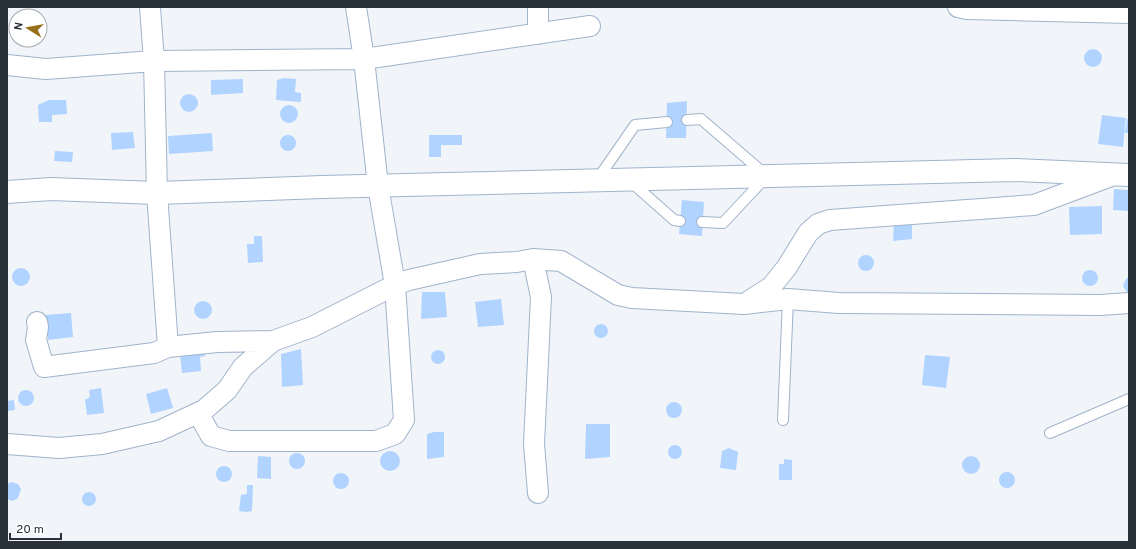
<svg xmlns="http://www.w3.org/2000/svg" width="1136" height="549" font-family="Overpass,sans-serif">
<rect width="100%" height="100%" fill="#f1f5fa"/>
<path fill="#b0d3ff" d="M1084 58a9 9 0 1 1 18 0a9 9 0 1 1-18 0Z
M284 78 296 79 295 92 301 93V102L276 100 277 80Z
M243 79V93L211 95V80Z
M180 103a9 9 0 1 1 18 0a9 9 0 1 1-18 0Z
M49 100H66L67 114 52 115V122H39L38 105Z
M687 101 686 138H666L667 103Z
M280 114a9 9 0 1 1 18 0a9 9 0 1 1-18 0Z
M1102 115 1126 118 1123 147 1098 144Z
M1127 119 1129 120V133H1125Z
M133 132 135 148 112 150 111 133Z
M212 133 213 151 169 154 168 136Z
M280 143a8 8 0 1 1 16 0a8 8 0 1 1-16 0Z
M429 135H462V145H441V157H429Z
M55 151 73 152 72 162 54 161Z
M1114 189 1129 190V211L1113 210Z
M682 200 704 202 702 236 679 234Z
M1102 206V234L1070 235 1069 207Z
M912 219V239L893 241 894 222Z
M254 236H262L263 262 248 263 247 244H254Z
M858 263a8 8 0 1 1 16 0a8 8 0 1 1-16 0Z
M12 277a9 9 0 1 1 18 0a9 9 0 1 1-18 0Z
M1082 278a8 8 0 1 1 16 0a8 8 0 1 1-16 0Z
M1127 278H1129V293L1126 291 1123 286 1124 283Z
M422 292H445L447 317 421 319Z
M501 299 504 325 478 327 475 302Z
M194 310a9 9 0 1 1 18 0a9 9 0 1 1-18 0Z
M71 313 73 337 48 340 46 315Z
M594 331a7 7 0 1 1 14 0a7 7 0 1 1-14 0Z
M205 349V356L200 357 201 371 182 373 180 355Z
M301 349 303 385 282 387 281 354Z
M431 357a7 7 0 1 1 14 0a7 7 0 1 1-14 0Z
M925 355 950 357 946 388 922 385Z
M101 388 104 413 87 415 85 400 90 397 89 390Z
M167 388 173 408 151 414 146 394Z
M18 398a8 8 0 1 1 16 0a8 8 0 1 1-16 0Z
M14 400 15 410 7 411V401Z
M666 410a8 8 0 1 1 16 0a8 8 0 1 1-16 0Z
M586 424H610V457L585 459Z
M434 432H444V457L427 459V434Z
M668 452a7 7 0 1 1 14 0a7 7 0 1 1-14 0Z
M729 448 738 452 736 470 720 468 722 451Z
M380 461a10 10 0 1 1 20 0a10 10 0 1 1-20 0Z
M289 461a8 8 0 1 1 16 0a8 8 0 1 1-16 0Z
M258 456 271 457V479L257 478Z
M962 465a9 9 0 1 1 18 0a9 9 0 1 1-18 0Z
M784 459 792 460V480H779V464H784Z
M216 474a8 8 0 1 1 16 0a8 8 0 1 1-16 0Z
M999 480a8 8 0 1 1 16 0a8 8 0 1 1-16 0Z
M333 481a8 8 0 1 1 16 0a8 8 0 1 1-16 0Z
M12 482 18 484 21 489 18 498 13 501 7 499V484Z
M247 485H253L252 511 246 512 239 511 241 495 247 494Z
M82 499a7 7 0 1 1 14 0a7 7 0 1 1-14 0Z"/>
<g fill="none" stroke-linecap="round" stroke-linejoin="round">
<g stroke="#a0b3cb" stroke-width="12">
<path id="service" d="M687 120 701 119 767 176 723 223 702 222
M597 180 635 125 667 122
M630 181 674 220 680 221
M783 420 788 299
M1050 433 1129 399"/>
</g>
<g stroke="#a0b3cb" stroke-width="22">
<path id="minor" d="M150 7 154 61 364 59 378 186 395 285 404 420 395 434 376 441H229L211 436 198 413
M356 7 364 59 590 26
M958 7 967 9 1129 13
M538 34V7
M7 65 46 69 154 61 157 193 168 347 217 342 273 341
M533 259 541 297 534 444 538 493
M749 301 771 287 787 267 808 233 818 224 830 220 1034 205 1114 175
M37 322 38 327 36 340 44 367 154 353 168 347
M7 444 59 448 102 444 159 431 204 410 227 390 243 367 273 341 312 327 395 285 409 280 480 264 517 262 533 259 561 261 618 295 632 298 744 304 788 299 839 303 1100 305 1129 303"/>
</g>
<g stroke="#a0b3cb" stroke-width="24">
<path id="secondary" d="M7 192 51 189 157 193 322 187 1015 170 1129 175"/>
</g>
<use href="#service" stroke="#fff" stroke-width="10"/>
<use href="#minor" stroke="#fff" stroke-width="20"/>
<use href="#secondary" stroke="#fff" stroke-width="22"/>
</g>
<rect width="1136" height="549" fill="none" stroke="#283039" stroke-width="16"/>
<g transform="translate(28 28) rotate(281)"><circle r="19" fill="#ffffff" stroke="#a9acb0"/>
<path d="M0-3L7 15L0 10L-7 15Z" fill="#976e1a"/>
<text y="-6" font-size="11" font-weight="bold" text-anchor="middle" fill="#283039">N</text>
</g>
<path d="M10 533v6h51v-6" fill="none" stroke="#283039" stroke-width="2"/>
<text x="16" y="533" font-size="12" fill="#283039" stroke="#ffffff" stroke-width="3" paint-order="stroke">20 m</text>
</svg>
